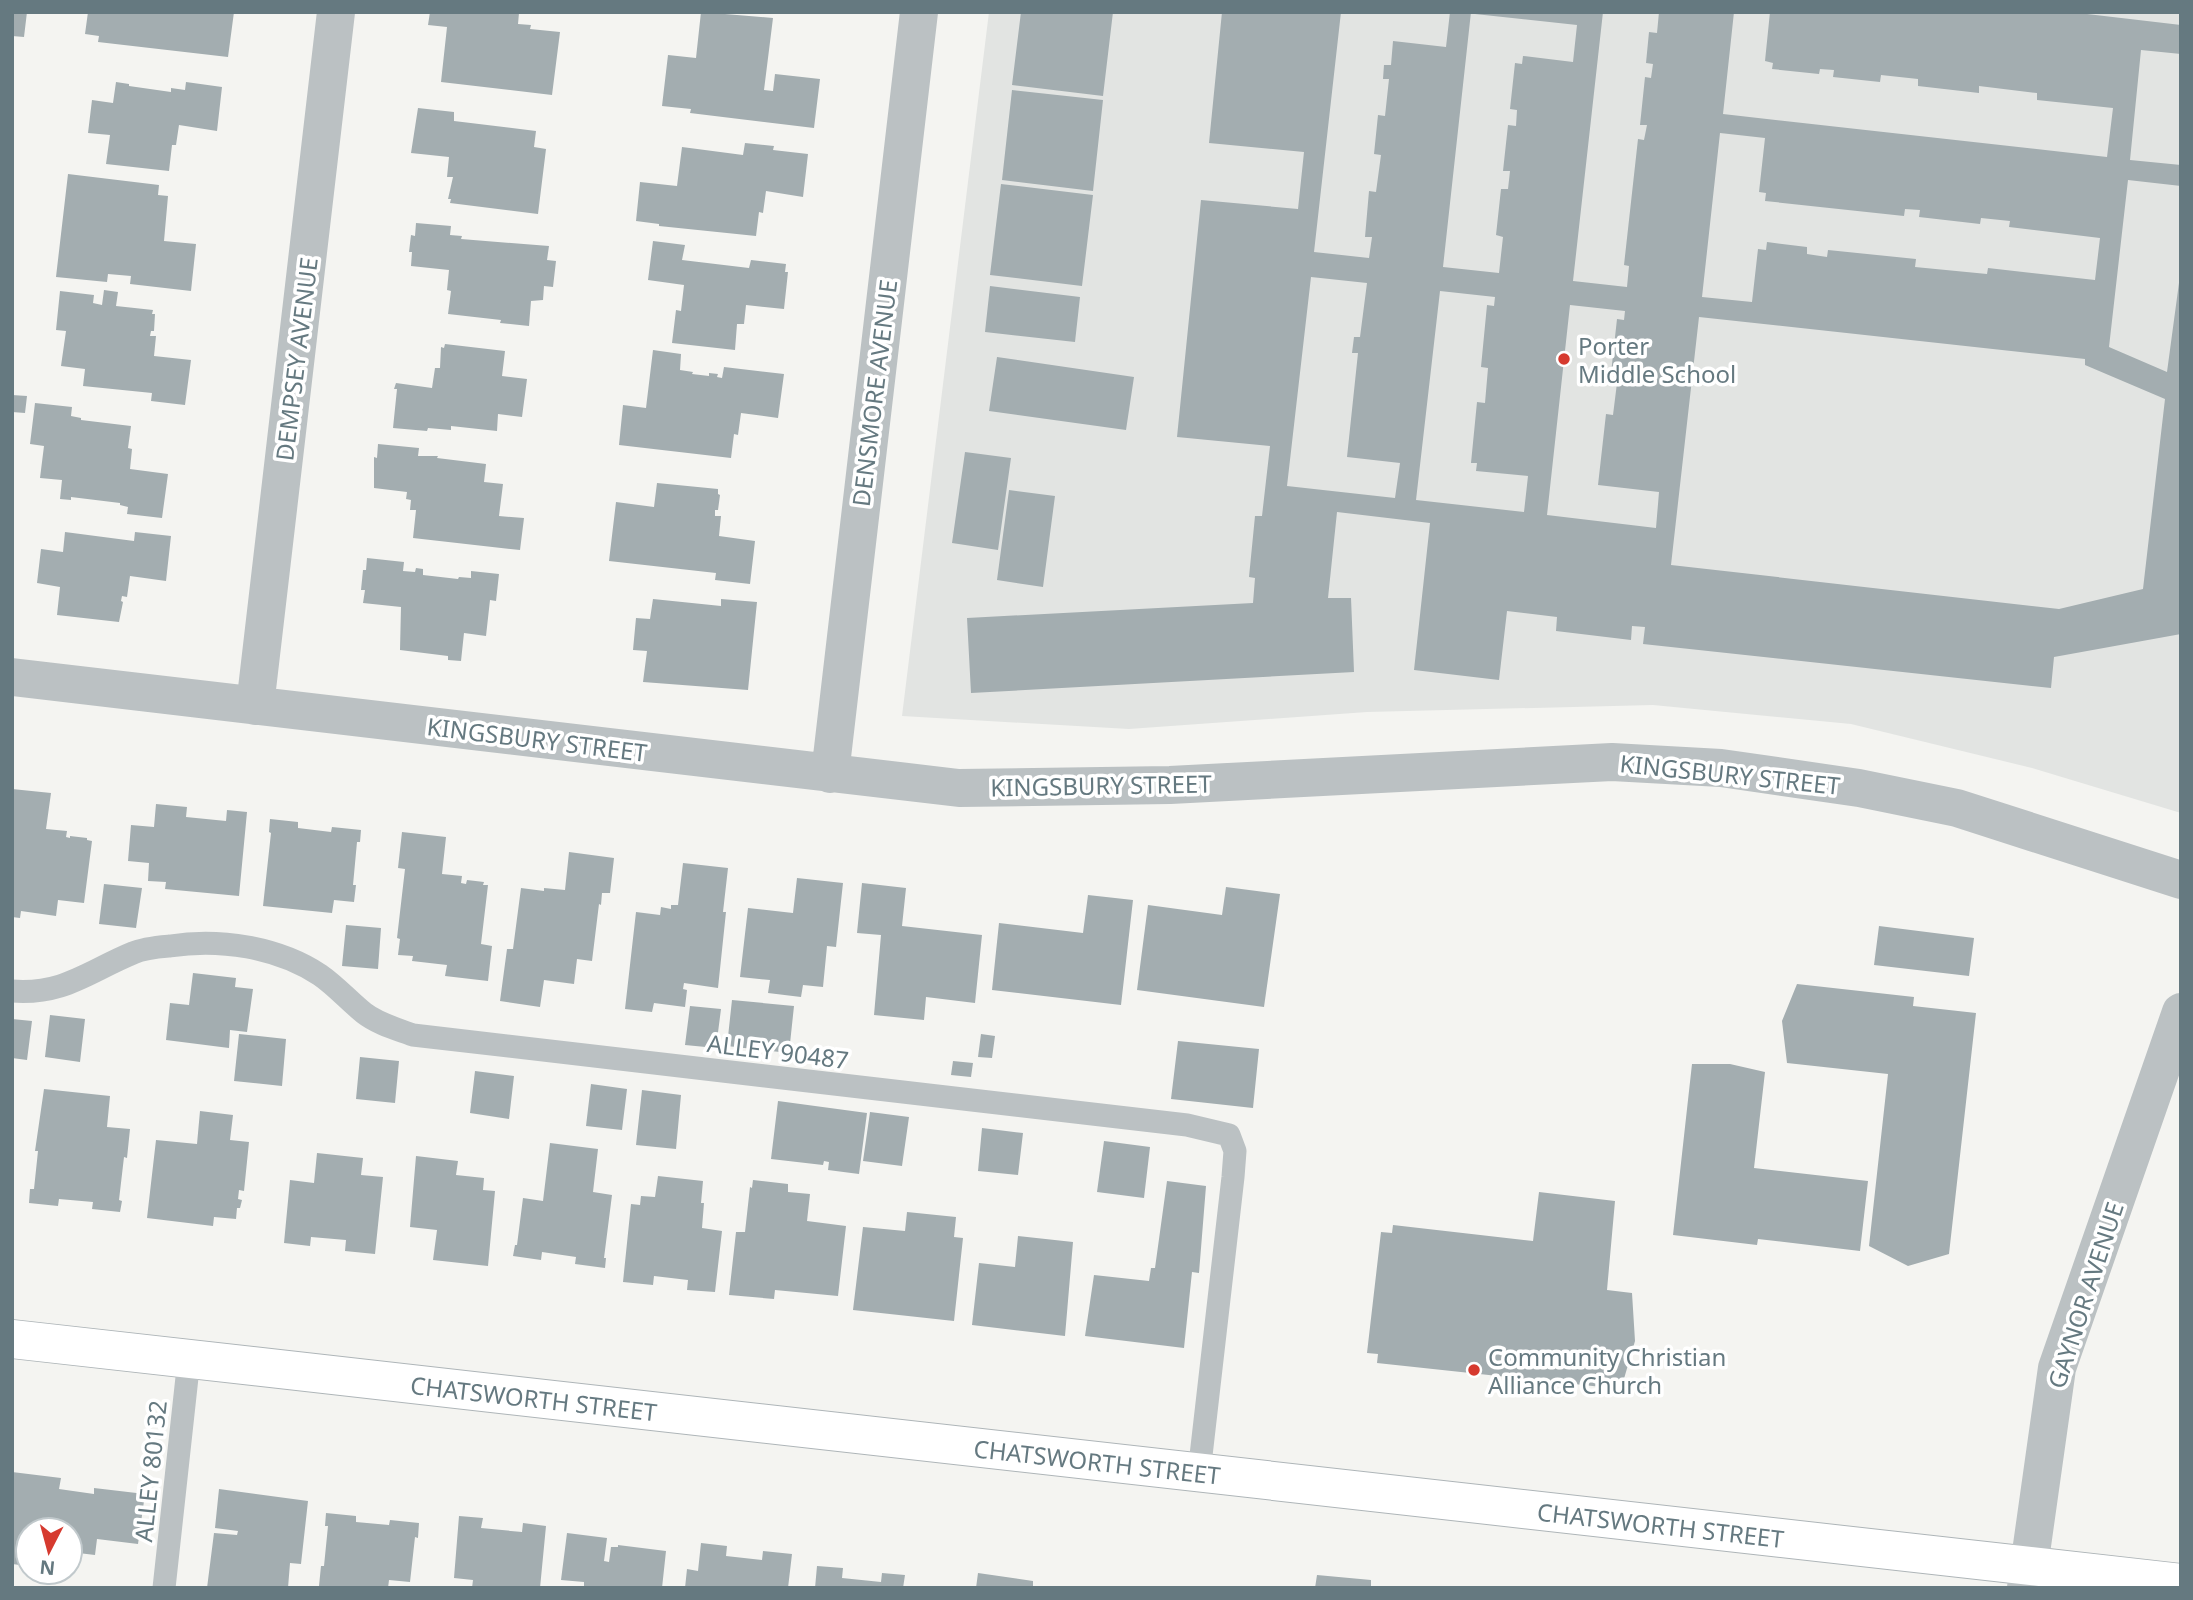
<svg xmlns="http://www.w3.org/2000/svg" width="2193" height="1600" font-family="'Noto Sans',sans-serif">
<rect width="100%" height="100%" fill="#f4f4f1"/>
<path fill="#e2e4e2" d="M989 12H2181V813L2032 768 1851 724 1653 705 1367 712 1129 729 902 716Z"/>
<path fill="#a3adb0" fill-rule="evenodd" d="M12 12H27L24 37 12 36Z
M88 12H234L228 57 98 42 99 36 85 34Z
M430 12 519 13 518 24 531 25 530 29 560 32 552 95 441 82 447 27 428 25Z
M701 12 773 18 764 90 773 91 775 74 820 79 814 128 690 113 691 109 662 106 668 55 696 58Z
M1021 12H1113L1103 96 1012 85Z
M1222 12H1341L1314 252 1369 258 1372 237H1365L1369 191 1376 192 1381 155 1374 154 1378 115 1385 116 1389 79H1383L1384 65H1391L1393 41 1446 47 1450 12H1471L1443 267 1499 273 1503 237 1496 235 1501 189H1508L1510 171H1503L1508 125 1516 126 1517 110 1510 109 1515 63 1522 64 1523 56 1573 62 1577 25 1475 14V12H1603L1573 281 1627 287 1629 266 1624 265 1638 139 1644 140 1647 125H1640L1645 77 1651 78 1653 64 1646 63 1649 32 1657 33 1659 12H1734L1723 114 2107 157 2113 108 2037 100V93L1979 86V93L1918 86V79L1881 75 1880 82 1833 77 1834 70 1820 69 1819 74 1772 69 1773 63 1765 61 1770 12H2070L2181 25V54L2141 50 2130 160 2181 165V186L2128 180 2109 347 2167 372 2181 268V634L2054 657 2051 688 1643 644 1645 627 1632 626 1631 640 1556 631 1557 617 1507 611 1499 680 1414 670 1430 523 1337 512 1328 598H1351L1354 672 971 693 967 618 1253 603 1255 578 1249 577 1255 516H1262L1270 446 1177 437 1201 200 1298 209 1304 152 1209 143ZM1720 133 1765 138 1759 192 1766 193 1765 201 1904 216 1905 209 1920 210 1919 217 1980 224 1981 218 2010 221 2009 227 2100 238 2095 280 1988 268 1987 274 1915 267 1916 259 1828 250 1827 257 1807 254V247L1767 242 1766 250 1758 249 1752 302 1702 297ZM1311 277 1367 283 1360 337H1354L1352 353H1358L1347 457 1400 463 1395 498 1287 486ZM1440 291 1495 297 1494 306 1487 305 1481 367 1488 368 1485 403 1477 402 1471 463H1477L1476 471 1528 476 1524 512 1416 500ZM1570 305 1625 311 1624 320 1617 319 1610 382 1617 383 1613 415 1606 414 1598 485 1659 492 1656 528 1547 515ZM1699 317 2085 359V365L2165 399 2143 589 2059 609 1671 565Z
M116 82 129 84V86L171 92V88L185 90 186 82 222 87 217 131 179 125 176 145H172L169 171 106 164 110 135 88 133 92 100 113 103Z
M1012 90 1103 100 1093 191 1002 180Z
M418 108 454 112V121L536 131 534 147 546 149 538 214 450 203 451 199H448L453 177H447L449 157 411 153Z
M745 143 774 146 773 150 808 154 803 197 766 191 763 213 759 212 756 236 659 226V224L636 221 640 182 677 186 682 147 743 155Z
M68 174 159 185 158 195 168 196 164 241 196 244 191 291 130 284 131 276 108 274 107 282 56 277Z
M1001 184 1093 195 1082 286 990 275Z
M416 223 451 226 450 235 462 236 461 239 549 246 547 260 556 261 553 287 544 286 543 300 531 301 529 326 500 323 501 320 448 314 451 291 447 290 449 270 411 266 412 252H409L411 235 415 236Z
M653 241 685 245 682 260 749 268 751 260 786 264 785 272H788L784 309 746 305 744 324H737L735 350 672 343 676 310 681 311 684 285 648 280Z
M990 286 1080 297 1075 342 985 332Z
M104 290 118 292 116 306 153 310 152 314H155L154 331H151L150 336H156L154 356 191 360 185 405 151 401 152 393 83 386 85 369 61 366 66 331 56 330 60 291 94 295 93 303 102 305Z
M445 344 505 351 502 376 527 379 522 417 498 414 497 431 451 426V430L428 428 427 431 393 428 397 389H394L396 383 432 388 435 368H440L441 347 444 348Z
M653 350 681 354 680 370 693 372 692 374 709 376V373L718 374 717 377 722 378 724 367 784 374 778 418 741 413 738 435 734 434 731 458 619 445 623 405 646 408Z
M997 357 1134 377 1126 430 989 411Z
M12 395 27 396 25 413 12 412Z
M35 403 72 407 71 416 81 418V420L131 426 128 448 132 449 130 469 168 474 162 518 127 514 128 507 120 505V503L71 497V500L60 499 62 480 40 478 44 446 30 444Z
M378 444 419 448 418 456H438L437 458 486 464 484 482 503 484 499 516 524 518 520 550 413 538 416 510H410L411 500 406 499 407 492 374 488V457L377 458Z
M965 452 1011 458 998 550 952 543Z
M657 483 718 489V494L720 495 718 510H715V516H721L719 536 755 541 750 584 715 580 716 573 609 561 616 502 654 507Z
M1009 490 1055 496 1043 587 997 580Z
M65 532 134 541 135 532 171 536 166 581 130 576 127 597 122 596 121 601 123 602 119 622 57 615 60 587 37 583 41 549 63 552Z
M367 558 404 562 403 571 415 572 416 568 423 569V575L458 579 459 577 471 578V571L499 574 496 601 490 600 486 636 464 633 461 661 448 660V656L400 650 401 607 363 603 365 590H361L363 570H366Z
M653 599 721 606V599L757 602 748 690 643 682 647 651 633 650 636 618 650 619Z
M12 789 51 793 46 829 67 831 66 837 70 838V836L87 838V840L92 841 84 903 58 900 56 916 21 911 20 918 12 917Z
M156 804 187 807 186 817 226 821 227 810 247 812 239 896 165 889 166 882 148 881 149 863 128 861 131 825 154 827Z
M270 819 298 822V828L331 832 332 827 361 830 360 842H357L353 885H356L354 902 334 900 332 913 263 906 271 833 269 832Z
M402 832 446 837 442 874 462 876 461 883 466 884 467 880 484 882 483 885H488L481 944 492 946 488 981 445 976 447 965 412 961 413 956 398 955 400 939 397 938 405 869 398 868Z
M569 852 614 858 610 893H602L601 905 599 904 592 961 577 959 574 984 544 980 540 1007 500 1001 507 949H513L521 888 544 891V888L565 890Z
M683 863 728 868 723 912H726L718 988 684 983 683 989 687 990 685 1007 654 1003 652 1012 625 1009 636 912 660 915 661 907 671 909V905H678Z
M797 878 843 883 836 947 827 946 823 987 803 985 801 997 768 993 770 980 740 977 748 908 793 913Z
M862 883 906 888 902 926 982 935 975 1003 926 997 924 1020 874 1015 881 935 857 933Z
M104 884 142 888 136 928 99 924Z
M1226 887 1280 894 1264 1007 1137 990 1148 905 1222 915Z
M1088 895 1133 900 1121 1005 992 990 999 923 1083 933Z
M346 925 381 928 378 969 342 966Z
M1879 926 1974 938 1969 976 1874 965Z
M193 973 236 978 235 987 253 989 247 1032 230 1030 229 1048 166 1040 170 1003 189 1005Z
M1797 984 1914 997 1913 1006 1976 1013 1949 1254 1908 1266 1869 1246 1888 1074 1787 1063 1782 1021Z
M732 1000 794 1006 789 1053 727 1046Z
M690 1006 721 1009 716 1048 685 1045Z
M50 1015 85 1019 80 1062 45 1057Z
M12 1019 32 1021 27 1060 12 1058Z
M239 1034 286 1039 282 1086 234 1081Z
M981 1034 995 1036 992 1058 978 1057Z
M1178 1041 1259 1049 1253 1108 1171 1099Z
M360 1057 399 1061 395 1103 356 1099Z
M953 1061 973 1063 971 1077 951 1075Z
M1692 1064H1730L1765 1072 1754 1168 1868 1181 1860 1251 1758 1239 1757 1245 1673 1235Z
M475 1071 514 1076 509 1119 470 1113Z
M591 1084 627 1089 622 1130 586 1126Z
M44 1089 110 1096 107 1127 130 1129 127 1158 124 1157 119 1200 122 1201 120 1212 92 1209 93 1202 59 1199 58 1206 29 1203 30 1189H34L38 1151H35Z
M642 1090 681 1095 676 1149 636 1145Z
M778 1101 867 1113 859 1174 828 1170 829 1162 824 1161 823 1165 771 1159Z
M200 1111 233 1115 230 1140 249 1142 244 1191 239 1190 238 1199 242 1200 240 1208H237L236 1219 214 1217 213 1226 147 1218 156 1140 197 1144Z
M870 1112 909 1117 902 1166 863 1161Z
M982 1128 1023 1133 1018 1175 978 1171Z
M1104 1141 1150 1147 1144 1198 1097 1192Z
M550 1143 598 1149 593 1192 612 1195 604 1258H606L605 1268 575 1264 576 1257 542 1252 541 1260 513 1256 515 1245H517L523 1198 543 1201Z
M317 1153 363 1158 361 1175 383 1177 375 1254 345 1251 346 1240 311 1237 310 1246 284 1243 290 1180 314 1183Z
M416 1156 458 1161 456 1175 484 1178 483 1190 495 1191 488 1266 433 1260 437 1230 410 1227Z
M658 1176 703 1181 701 1203H704L702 1228 722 1231 715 1292 687 1290 688 1280 654 1276 653 1285 623 1282 631 1204 640 1205 641 1196 655 1197Z
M753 1180 788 1184V1192L810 1194 807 1221 846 1226 838 1296 775 1290 774 1299 729 1295 736 1232H745L750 1187 752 1188Z
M1167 1181 1206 1186 1199 1273 1192 1272 1184 1348 1085 1336 1094 1275 1149 1281 1151 1268H1155Z
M1539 1192 1615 1201 1607 1290 1632 1293 1635 1341 1621 1389 1377 1363 1378 1354 1367 1353 1381 1232 1392 1233 1393 1225 1533 1241Z
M907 1212 956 1217 954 1237 963 1238 954 1321 853 1310 863 1227 905 1231Z
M1018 1236 1073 1242 1065 1336 972 1325 979 1263 1015 1267Z
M12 1472 61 1478 59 1489 94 1494V1488L145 1494 138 1544 97 1539 95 1555 70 1552V1530H28V1566L12 1564Z
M219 1489 308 1501 301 1564 290 1563 288 1588H207L214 1533 237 1535 238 1531 215 1528Z
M326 1513 356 1516V1522L389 1525 390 1520 419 1523 418 1538 415 1537 410 1582 389 1580 388 1588 319 1586 321 1566H324L328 1526H325Z
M459 1516 483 1518 481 1528 522 1532 523 1523 546 1526 540 1588H472L473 1580 454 1578Z
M567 1533 607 1538 604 1561 609 1562 611 1547H618V1545L666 1551 662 1588H584V1582L561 1580Z
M701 1543 727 1546 726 1556 762 1560 763 1551 792 1554 788 1588H685L687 1569 698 1571Z
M817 1566 843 1568 842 1578 881 1582 882 1573 905 1575 903 1588H815Z
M978 1573 1033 1581V1588H976Z
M1317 1575 1371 1580V1588H1315Z"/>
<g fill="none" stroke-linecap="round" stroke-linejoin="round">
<g stroke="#aeb5b8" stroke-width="40">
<g id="secondary">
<path id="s1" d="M12 1339 2181 1583"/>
</g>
</g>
<path stroke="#bbc1c3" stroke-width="23" d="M12 991C64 995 89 971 133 953 144 948 158 947 170 946 219 938 278 947 320 975 336 986 349 1001 364 1013 378 1024 397 1029 413 1035L1187 1125 1229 1135 1235 1151 1233 1177 1199 1473
M164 1588 189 1359"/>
<path stroke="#bbc1c3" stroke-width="38" d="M12 677 959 788 1170 785 1612 762 1721 768 1859 788 1957 808 2181 880
M255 706 336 12
M830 774 919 12"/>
<path stroke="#bbc1c3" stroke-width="38" d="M2026 1588 2057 1368 2181 1012"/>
<use href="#secondary" stroke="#fff" stroke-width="38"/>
</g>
<g fill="#d63a2f" stroke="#fff" stroke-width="2.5">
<circle cx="1564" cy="359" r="7"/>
<circle cx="1474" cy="1370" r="7"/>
</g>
<g text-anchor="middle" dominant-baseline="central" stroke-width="7" stroke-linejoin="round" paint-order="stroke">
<g font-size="24" fill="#657980" stroke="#fff" text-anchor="start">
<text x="1578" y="345">Porter<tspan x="1578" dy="28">Middle School</tspan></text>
<text x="1488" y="1356">Community Christian<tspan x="1488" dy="28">Alliance Church</tspan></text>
</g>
<g font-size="24" fill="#657980" stroke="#fff">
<text transform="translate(296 359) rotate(-83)">DEMPSEY AVENUE</text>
<text transform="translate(874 393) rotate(-83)">DENSMORE AVENUE</text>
<text transform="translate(537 739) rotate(7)">KINGSBURY STREET</text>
<text transform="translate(1730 774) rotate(6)">KINGSBURY STREET</text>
<text transform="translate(1101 785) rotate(-1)">KINGSBURY STREET</text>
<text transform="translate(778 1051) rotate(7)">ALLEY 90487</text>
<text transform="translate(2085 1295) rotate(-72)">GAYNOR AVENUE</text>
<text stroke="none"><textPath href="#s1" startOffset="525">CHATSWORTH STREET</textPath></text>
<text stroke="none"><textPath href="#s1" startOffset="1092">CHATSWORTH STREET</textPath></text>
<text transform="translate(150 1471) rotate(-84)">ALLEY 80132</text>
<text stroke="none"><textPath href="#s1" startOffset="1659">CHATSWORTH STREET</textPath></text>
</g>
</g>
<rect width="2193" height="1600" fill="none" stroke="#657980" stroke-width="28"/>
<g transform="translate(49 1551) rotate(186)"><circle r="33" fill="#ffffff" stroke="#c1c9cc" stroke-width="2"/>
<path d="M0-5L12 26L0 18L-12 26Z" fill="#d63a2f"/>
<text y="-10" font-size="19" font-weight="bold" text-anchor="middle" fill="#657980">N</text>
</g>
</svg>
